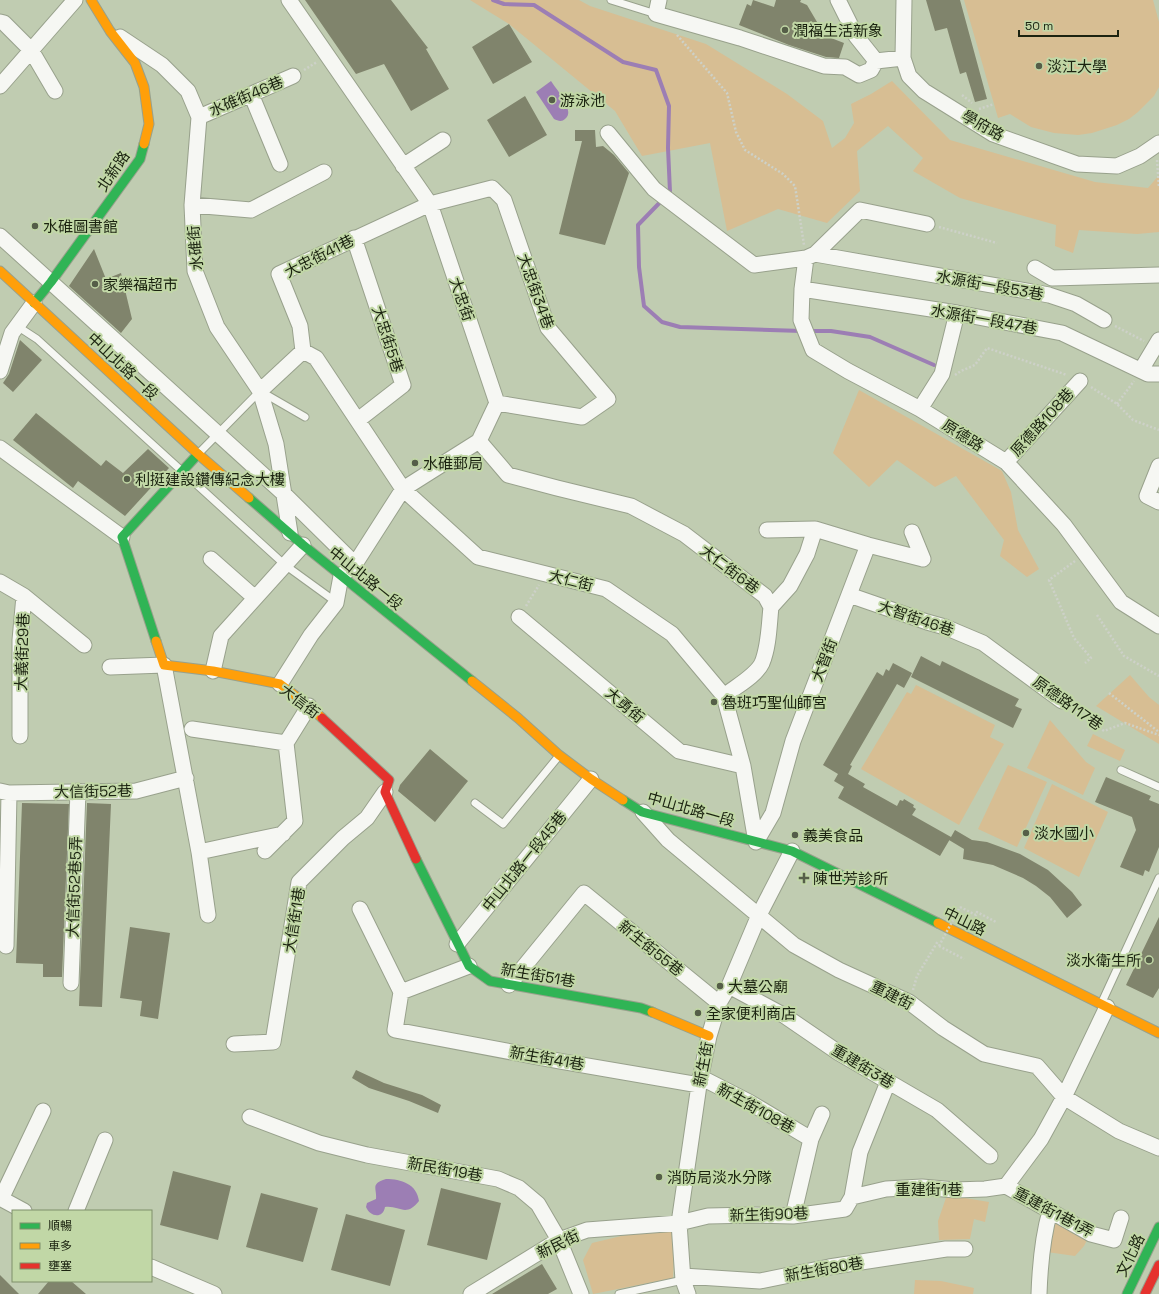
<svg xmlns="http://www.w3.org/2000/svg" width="1159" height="1294" font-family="'Space Grotesk','Noto Sans TC',sans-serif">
<rect width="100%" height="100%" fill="#c0ccb1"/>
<path fill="#d7be93" d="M470 0H579L590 6 706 44 787 94 823 121 832 148 845 138 854 123 851 104 871 94 892 81 950 140 1095 182 1148 188 1159 175V232L1137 234 1079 230 1073 253 1055 246 1056 225 960 198 913 171 923 158 888 126 857 151 860 191 827 223 778 209 727 231 710 143 642 156 615 111 509 24Z
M964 0H1153L1159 22V87L1154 96 1138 112 1129 119 1117 125 1092 133 1078 135 1054 133 1031 127 1010 114 998 118Z
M859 390 1002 471 1011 492 1018 530 1039 569 1027 577 1000 556 1004 540 956 476 935 487 897 460 869 487 833 453Z
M1130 675 1149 697 1159 705V744L1096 706Z
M916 685 995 725 990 737 1004 744 959 825 861 769 907 692 911 694Z
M1050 720 1086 762 1095 768 1083 795 1027 768Z
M1093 734 1125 750 1120 761 1087 746Z
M1008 765 1047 782 1017 847 978 829Z
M1052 784 1108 812 1079 877 1024 848Z
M947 1195 989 1202 985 1222 974 1219 970 1239 939 1240 938 1221Z
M1055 1217 1089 1236 1084 1246 1075 1256 1047 1252Z
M676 1223 673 1278 593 1294 583 1260 592 1243Z
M915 1280 941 1281 974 1288 973 1294H914Z"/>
<path fill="#9c7eb4" d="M551 81C556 89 576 111 565 119 562 122 558 121 554 119L536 92Z
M386 1179C401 1179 417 1184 419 1201 406 1218 399 1205 385 1207 383 1219 370 1217 366 1207L367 1203 376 1199C377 1188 370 1184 386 1179Z"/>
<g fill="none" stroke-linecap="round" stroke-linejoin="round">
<path stroke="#9c7eb4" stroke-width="4" d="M493 0 504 4 534 5 623 62 656 70 669 106 668 148 670 192 638 225 639 267 644 306 662 322 680 327 802 331
M809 331H831L870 337 934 365"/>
</g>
<path fill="#80846c" d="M305 0H391L428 48 426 49 449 89 411 111 384 64 356 74Z
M753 0 774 7 776 0H801L800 2 807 5 820 27 818 33 844 43 839 58 826 57 789 45 739 25 747 4 751 6Z
M926 0H960L987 99 975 102 966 72 960 74 947 28 935 31Z
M509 24 532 62 493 84 472 47Z
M525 96 547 135 509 157 487 120Z
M575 130H595L596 147 603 146 614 155 629 173 605 245 559 234 582 141H575Z
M94 249 106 279 121 273 132 319 121 333 69 286Z
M20 340 42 360 13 392 3 383 9 374Z
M36 413 101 466 106 460 123 473 148 449 169 468 125 516 78 481 73 488 13 440Z
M921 656 940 666 942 661 1019 699 1015 706 1022 709 1013 728 911 677Z
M893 663 912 673 904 688 897 684 850 765 852 766 848 774 865 784 863 787 897 806 900 800 903 801 904 799 914 805 913 807 916 809 912 815 951 837 955 830 972 840 987 842 1020 854 1048 870 1072 892 1082 905 1067 918 1050 897 1036 886 1023 878 993 865 963 859 964 849 949 840 950 839 940 856 838 798 844 787 834 781 838 774 823 765 877 672 883 676 886 669 889 671Z
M430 749 468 781 435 822 398 791 400 785Z
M1106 777 1151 796 1149 800 1159 804V847L1149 872 1145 870 1143 876 1120 867 1136 830 1132 817 1095 802Z
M22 803 69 804 62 977H43V964L16 963Z
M87 803 111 804 102 1007 79 1006Z
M1159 917V988L1153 998 1126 985Z
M130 927 170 933 158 1019 140 1016 142 1001 120 998Z
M356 1070 384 1083 422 1095 441 1105 438 1113 409 1101 369 1088 352 1078Z
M173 1171 231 1186 218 1240 160 1225Z
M441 1188 501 1203 487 1260 427 1245Z
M261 1193 318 1208 303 1262 246 1247Z
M346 1214 405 1230 390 1286 331 1270Z
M542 1264 557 1289 548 1294H492Z
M0 1275 19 1294H0Z
M49 1281H71L86 1294H38Z"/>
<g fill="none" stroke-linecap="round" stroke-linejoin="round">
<g stroke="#98a18c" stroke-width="9">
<path id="lane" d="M611 0 656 14
M17 326 37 339 285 565 336 602
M200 452 260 391 305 417
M1121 770 1159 787
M475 803 503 824 558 757
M1102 1002 1159 878
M619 1294 683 1280"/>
</g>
<g stroke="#98a18c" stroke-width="17">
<path id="street" d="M659 0 656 14 740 38 824 66 845 67 859 75 871 70 876 61 903 58
M838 0 856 36 876 61
M904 0 903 58 909 76 924 91 993 134 1077 164 1117 166 1140 156 1159 143
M0 22 4 23 31 50 55 91
M120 37 162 65 188 91 199 117 192 205 195 271 217 327 260 391 276 444 290 533
M0 86 75 0
M251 94 280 164
M199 117 293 76
M608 133 654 189 754 265 806 258
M403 166 443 140
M192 205 251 210 324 172
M927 224 860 210 815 254 806 258 802 289 801 320 813 350 848 371 920 409 1006 462 1064 525 1121 602 1159 626
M0 236 283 493 355 564
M354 238 403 385 358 420
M815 254 1049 295 1076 304 1104 320
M1035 268 1052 278 1159 275
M802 289 957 313 1062 333 1148 374H1159
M303 351 316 358 403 489 478 557 606 589 672 634 724 696 743 766 756 842
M303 351 300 326 279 274 430 204 492 188 504 200 548 328 608 399 582 417 497 403
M1141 370 1159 340
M0 371 12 333 34 303
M260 391 303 351
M920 409 942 374 957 313
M479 441 508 475 557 488 631 506 684 534 765 596 771 607 790 586 807 554 815 529 767 530
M0 448 122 537
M1006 462 1080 381
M1159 466 1147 496 1159 502
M815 529 868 545 923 559
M912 532 923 559
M211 559 255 598
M0 582 24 596 20 640V736
M849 595 927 622 945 627 983 643 1062 701
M24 596 84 645
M519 617 679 751 743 766
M110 667 164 665 199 852 208 915
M213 671 221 636 303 545
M280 684 311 635 336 603 341 576 355 564 403 489 479 441 497 403 430 204 289 0
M724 696C735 687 756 676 762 663 769 646 769 625 771 607
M192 729 286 743
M0 791 9 793 136 791 186 778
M643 812 668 840 794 945 839 970 909 1002 943 1028 984 1054 1037 1066 1064 1097 1119 1131 1159 1148
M756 842 773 813 793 741 868 545
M265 851 295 821 286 743 309 706
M199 852 283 834
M360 909 401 992
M457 944 591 779
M6 946 9 793
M469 966 401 992 395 1030 559 1061 699 1085
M71 983 78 791
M509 985 584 893 719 1003
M729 986 785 1016 839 1053 937 1110 990 1156
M1107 1007 1064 1097 1041 1139 1006 1186 1091 1234 1114 1240 1121 1218
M234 1044 273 1042 299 882 343 838 367 818 385 792
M700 1077 749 1102 811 1139
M250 1117 319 1143 367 1155 498 1179 519 1188 538 1204 559 1240 581 1294
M852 1197 886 1189 922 1187 955 1190 985 1189 1006 1186
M0 1198 24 1211
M1 1199 43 1111
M76 1211 105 1140
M793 1216 811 1139 822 1114
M151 1267 214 1294
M683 1276 760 1281 829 1267 946 1249H965
M471 1294 559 1240 587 1230 679 1223 708 1216 754 1215 793 1216 845 1209 852 1197 860 1152 888 1082
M688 1294 683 1280 679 1223 699 1085 709 1036 719 1003 729 986 759 915 792 851
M1039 1294C1040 1265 1042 1239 1050 1211"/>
</g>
<g stroke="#98a18c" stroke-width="11">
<path id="fast" d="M34 303 51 282 140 159 144 144
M249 498 303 545 472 681
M156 641 122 537 198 454
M623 800 642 812 792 851 938 923
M416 859 469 966 490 981 641 1008 652 1012
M1127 1294 1159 1227"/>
</g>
<g stroke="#98a18c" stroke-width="11">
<path id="slow" d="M91 0 110 31 135 63 144 87 149 124 144 144
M0 271 198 454 249 498
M156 641 164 665 213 671 280 684 309 706 322 718
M472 681 518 718 559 755 591 779 623 800
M938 923 1159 1033
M652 1012 709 1036"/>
</g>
<g stroke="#98a18c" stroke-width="11">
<path id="jam" d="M322 718 389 780 385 792 416 859
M1145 1294 1159 1265"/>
</g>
<path stroke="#cdd1c8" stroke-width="2.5" stroke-dasharray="2 2" stroke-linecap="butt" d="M677 35 727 93 736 132 745 150 783 174 795 186 804 245
M304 70 317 62
M962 95 972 103
M979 109 994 104
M1157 160 1159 187
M939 227 997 243
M1115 326 1144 341
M955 375 961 371 975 365 987 348 1067 375
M1091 387 1117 404 1133 420 1159 430
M1117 404 1134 381
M1075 561 1049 580 1074 638 1091 658 1085 663
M526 606 539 585
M1097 615 1124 656 1159 676
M1109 693 1159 732
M1073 709 1104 731 1125 723 1159 735
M960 907 976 915 977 912 996 922
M939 946 964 959
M913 990 917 976 938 941"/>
<use href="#lane" stroke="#f6f7f3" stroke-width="7"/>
<use href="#street" stroke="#f6f7f3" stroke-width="15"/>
<use href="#fast" stroke="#30b455" stroke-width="9"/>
<use href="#slow" stroke="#ff9f0a" stroke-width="9"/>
<use href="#jam" stroke="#e5322d" stroke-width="9"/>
<path stroke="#cdd1c8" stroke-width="2.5" stroke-dasharray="2 2" stroke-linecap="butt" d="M939 946 960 907"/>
</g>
<g fill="#555e48" stroke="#c1d7a6" stroke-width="1.5">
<circle cx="785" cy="30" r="4"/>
<circle cx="1039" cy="66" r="4"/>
<circle cx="552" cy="100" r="4"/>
<circle cx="35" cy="226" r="4"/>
<circle cx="95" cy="284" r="4"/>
<circle cx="415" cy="463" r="4"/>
<circle cx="127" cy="479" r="4"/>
<circle cx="714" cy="702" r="4"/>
<circle cx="1026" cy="833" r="4"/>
<circle cx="795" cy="835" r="4"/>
<path d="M802 872h4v4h4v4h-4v4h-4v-4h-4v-4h4z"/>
<circle cx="1149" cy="960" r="4"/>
<circle cx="720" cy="986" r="4"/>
<circle cx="698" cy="1013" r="4"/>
<circle cx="659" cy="1177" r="4"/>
</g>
<g text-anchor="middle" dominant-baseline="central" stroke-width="4" stroke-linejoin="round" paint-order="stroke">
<g font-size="15" fill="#1b2310" stroke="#c1d7a6" text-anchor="start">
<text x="793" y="30">潤福生活新象</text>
<text x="1047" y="66">淡江大學</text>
<text x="560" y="100">游泳池</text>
<text x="43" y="226">水碓圖書館</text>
<text x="103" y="284">家樂福超市</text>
<text x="423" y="463">水碓郵局</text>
<text x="135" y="479">利挺建設鑽傳紀念大樓</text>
<text x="722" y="702">魯班巧聖仙師宮</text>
<text x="1034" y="833">淡水國小</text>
<text x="803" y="835">義美食品</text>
<text x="813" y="878">陳世芳診所</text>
<text x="1141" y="960" text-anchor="end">淡水衛生所</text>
<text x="728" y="986">大墓公廟</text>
<text x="706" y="1013">全家便利商店</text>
<text x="667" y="1177">消防局淡水分隊</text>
</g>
<g font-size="15" fill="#1b2310" stroke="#c1d7a6">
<text transform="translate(246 96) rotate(-23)">水碓街46巷</text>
<text transform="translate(983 125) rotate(29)">學府路</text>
<text transform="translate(113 171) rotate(-56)">北新路</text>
<text transform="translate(195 248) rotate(-95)">水碓街</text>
<text transform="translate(319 256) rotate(-27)">大忠街41巷</text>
<text transform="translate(990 285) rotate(10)">水源街一段53巷</text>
<text transform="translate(536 291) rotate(70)">大忠街34巷</text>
<text transform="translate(462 299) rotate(71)">大忠街</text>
<text transform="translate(984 319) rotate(10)">水源街一段47巷</text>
<text transform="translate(388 339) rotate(72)">大忠街5巷</text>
<text transform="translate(123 366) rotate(43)">中山北路一段</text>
<text transform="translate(1042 422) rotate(-48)">原德路108巷</text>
<text transform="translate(963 435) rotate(32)">原德路</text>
<text transform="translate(730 569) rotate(37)">大仁街6巷</text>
<text transform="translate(366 578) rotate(39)">中山北路一段</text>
<text transform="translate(571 580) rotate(14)">大仁街</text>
<text transform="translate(916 618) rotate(19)">大智街46巷</text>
<text transform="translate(22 652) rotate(-88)">大義街29巷</text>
<text transform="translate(824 660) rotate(-69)">大智街</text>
<text transform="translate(300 701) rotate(37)">大信街</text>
<text transform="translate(1068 703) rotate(35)">原德路117巷</text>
<text transform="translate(625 705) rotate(40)">大勇街</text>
<text transform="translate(93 791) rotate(-1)">大信街52巷</text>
<text transform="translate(691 809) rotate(16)">中山北路一段</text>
<text transform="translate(524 861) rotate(-51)">中山北路一段45巷</text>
<text transform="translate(74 887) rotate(-88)">大信街52巷5弄</text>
<text transform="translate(294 920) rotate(-81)">大信街1巷</text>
<text transform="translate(965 921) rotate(26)">中山路</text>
<text transform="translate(651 948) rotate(39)">新生街55巷</text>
<text transform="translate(538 975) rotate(10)">新生街51巷</text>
<text transform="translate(892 995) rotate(27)">重建街</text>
<text transform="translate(547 1058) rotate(10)">新生街41巷</text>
<text transform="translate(703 1064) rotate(-79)">新生街</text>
<text transform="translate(863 1066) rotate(31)">重建街3巷</text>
<text transform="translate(756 1108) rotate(29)">新生街108巷</text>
<text transform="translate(445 1169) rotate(10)">新民街19巷</text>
<text x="929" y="1189">重建街1巷</text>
<text transform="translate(1054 1212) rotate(28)">重建街1巷1弄</text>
<text transform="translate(769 1214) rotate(-2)">新生街90巷</text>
<text transform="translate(558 1244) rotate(-26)">新民街</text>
<text transform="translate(1130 1255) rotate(-64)">文化路</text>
<text transform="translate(824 1269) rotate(-10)">新生街80巷</text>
</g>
</g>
<rect x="12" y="1210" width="140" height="72" fill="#c1d7a6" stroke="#7f8f6a"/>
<rect x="20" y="1223" width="20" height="6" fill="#30b455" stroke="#7f8f6a"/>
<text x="48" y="1230" font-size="12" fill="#1b2310">順暢</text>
<rect x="20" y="1243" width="20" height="6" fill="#ff9f0a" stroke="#7f8f6a"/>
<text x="48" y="1250" font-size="12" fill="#1b2310">車多</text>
<rect x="20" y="1263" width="20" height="6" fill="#e5322d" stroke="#7f8f6a"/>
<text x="48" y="1270" font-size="12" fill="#1b2310">壅塞</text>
<path d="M1019 30v6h99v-6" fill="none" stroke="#1b2310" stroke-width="2"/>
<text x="1025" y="30" font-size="12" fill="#1b2310" stroke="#c1d7a6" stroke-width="3" paint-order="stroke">50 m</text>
</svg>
